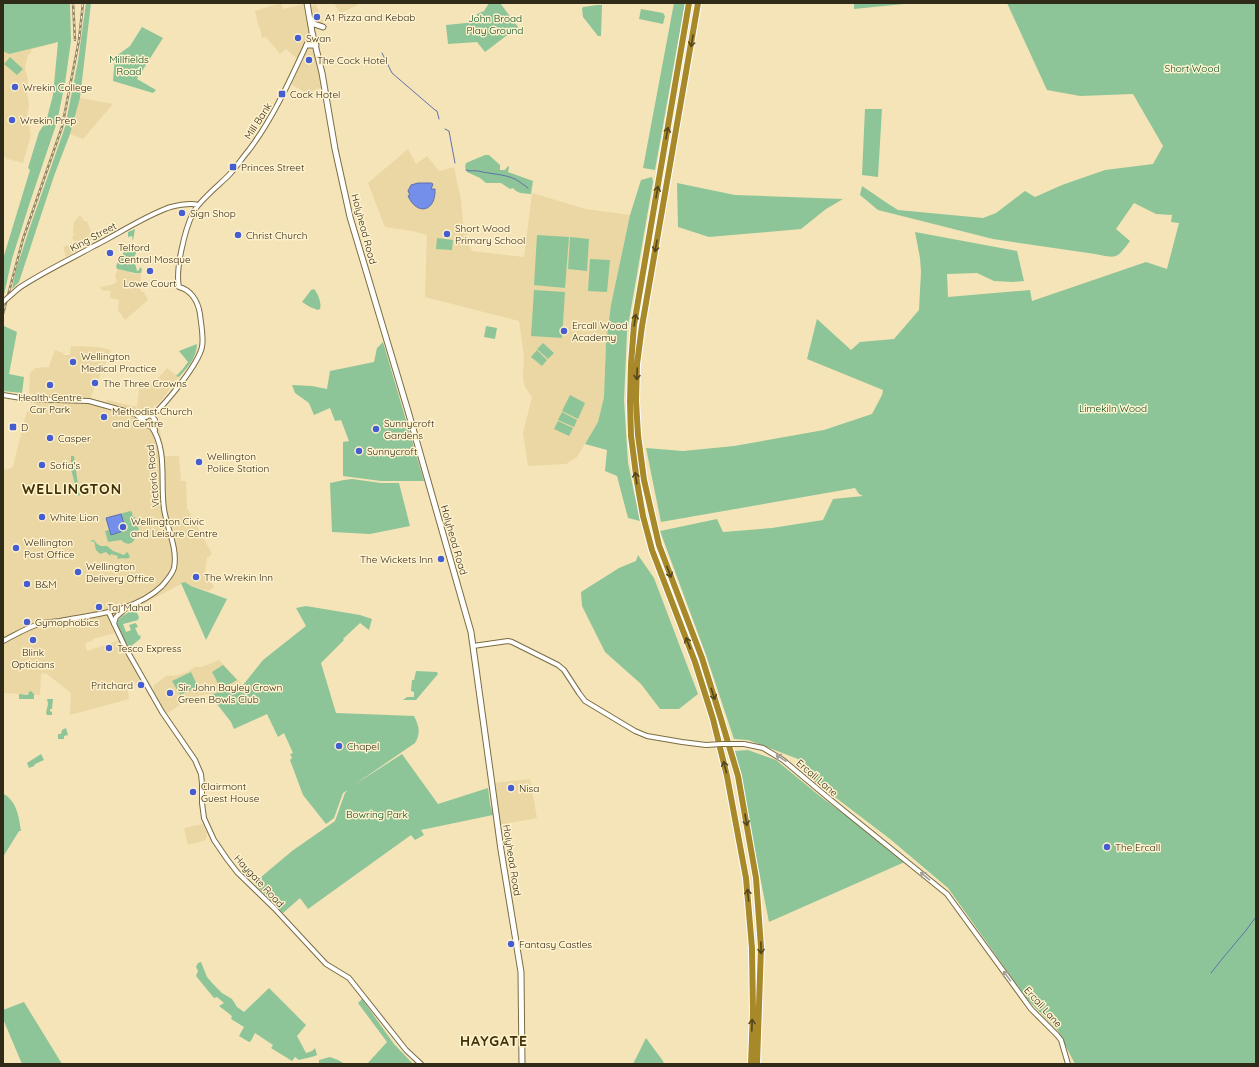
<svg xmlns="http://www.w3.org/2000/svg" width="1259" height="1067" font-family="Quicksand,sans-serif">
<rect width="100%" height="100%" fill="#f5e4b8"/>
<path fill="#ead7a3" d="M3 3 57 37 55 43 32 49 30 54 28 55 25 67 28 81 27 92 29 105 27 117 31 135 23 163 8 159 3 156Z
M281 3 283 9 304 4 310 6 316 4 324 24 309 33 318 66 322 87 308 94 291 84 300 61 286 49 280 54 266 37 262 38 260 28H259L255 11Z
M334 3H357L358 5 340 13Z
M80 98 113 104 83 139 70 134Z
M408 149 416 164 427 156 439 171 454 167 461 200 463 222 467 234 468 243 472 251 524 257 532 193 586 209 630 215 611 305 606 342 604 397 598 422 577 457 566 464 528 466 523 433 532 397 525 387 523 378 524 356 519 321 425 297 427 235 412 231 385 227 368 183Z
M80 215 84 221H87L93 238 90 244 66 257 63 247 74 242 72 237 74 236 73 232 74 222Z
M118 269 127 271 134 274 141 273 140 289 142 292H144L148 300 125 320 118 310 119 300 110 298 111 291 101 290 100 287 111 285 117 282 115 276Z
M71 346 98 347 111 350 91 396 92 399 106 402 107 400 137 407 140 382 154 383 167 368 179 377 160 402 151 409 158 421 165 456H179L181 481H186L187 508 212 554 207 558 205 572 214 587 209 591 191 586 185 582 124 614 118 620 109 622 115 633 93 639 92 641 85 643 87 651 119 640 144 686 138 689 134 681 127 686 129 699 70 715 71 693 47 674 43 673 41 674 40 695 3 693V481L4 470 11 468 13 466 26 414 30 406 34 403V395L29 393 30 373 35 368 50 367 49 366 55 350 63 353 64 355H70Z
M219 660 243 685 210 695 208 694 198 696 183 703 166 714 153 692 154 685 166 676 179 675 187 672 195 667H202Z
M530 779 537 818 499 825 494 783Z
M203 824 207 834 206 840 188 845 184 828Z"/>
<path fill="#8dc598" d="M3 3H70L71 41 65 83 57 122 30 202 12 259 3 299V259L30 170 28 168 39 132 46 122 53 95 58 42 9 54 3 51Z
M86 3H91L80 98 70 134 54 176 19 282 12 289 16 270 30 227 65 127 78 61Z
M489 3H500L518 27 485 52 477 42 448 44 446 25 476 22 477 14 484 11Z
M674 3H685L655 170 643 168Z
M854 3H914L854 9Z
M1007 3H1256V1064H1075L1058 1031 1027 999 948 888 890 839 810 778 798 759 748 740 734 739 706 655 660 531 717 519 723 532 772 528 823 520 833 499 863 496 859 494 855 488 661 522 646 448 683 451 734 446 824 430 872 414 882 395 883 390 807 359 817 319 851 350 860 342 894 339 919 310 921 272 920 258 915 232 1017 251 1024 281 1012 282 994 281 977 273 947 274 948 297 1030 290 1032 301 1146 262 1167 269 1179 223 1171 222 1172 215 1156 214 1134 203 1116 229 1130 241C1117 258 1118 259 1095 254L993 239 878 210 860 195 862 186 887 203 898 210 983 218 996 213 1025 191 1035 197 1062 185 1105 170 1153 164 1163 146 1133 94 1080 96 1047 90Z
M597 5H602L601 36H598L583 17 582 9 583 7Z
M641 9 663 13 665 16 663 24 639 19Z
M142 27 163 38 137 79 156 90 153 93 113 81 115 57 130 46Z
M10 57 23 69 17 75 4 64Z
M865 109H882L878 177 862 175Z
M485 155H489L500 165V170H505L508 166 509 167 508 172 533 181 531 194C522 193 518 194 513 188L510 189 501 183H486L480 178 467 172 465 167 466 163Z
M652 177 653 182 627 332 624 400 628 463 640 521 628 518 617 476 605 471 607 450 585 444 598 422 604 397 606 342 611 305 630 215 641 180Z
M677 183 735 195 843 199 826 209 801 229 709 237 678 227Z
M135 229 132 246 139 247 131 263H135L137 271 139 270 140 267 142 269 141 273C133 274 126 270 117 269L116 266 120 258H122L125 247 131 249 133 242 132 236 128 237V232Z
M537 235 569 237 565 288 534 285Z
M570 237 589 239 587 271 568 269Z
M437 238 453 240 452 250 436 249Z
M590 259 610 260 607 292 588 291Z
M314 289C318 293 322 304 320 309L318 310 310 307 302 302 311 290Z
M534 290 565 292 562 338 531 336Z
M4 326 17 332 9 374 24 377 22 393 3 391V336Z
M486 326 497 328 495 339 484 337Z
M383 342 424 481H381L343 476V442L349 441 341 420 335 421 330 408 314 415 309 403 295 393 292 385 312 386 327 389 330 371 374 362 377 348Z
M543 343 554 353 548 359 537 349Z
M197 344C197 358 187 368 179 377L176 376 182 370 188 362 179 351Z
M537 350 547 360 542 366 531 357Z
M570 395 585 403 578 419 562 411Z
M562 412 577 420 574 427 558 420Z
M558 421 573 428 569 436 554 429Z
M71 456H74L78 485H79L80 488 79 489 80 495 78 496 71 469Z
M352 479 381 483H399L410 526 370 534 332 532 330 483 344 480Z
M130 511 132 512 133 517H135L136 519 140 518 142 522 137 524 139 530 135 532C137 542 129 548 121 540L108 542 105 531 109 530 106 518Z
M91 540H94L97 544 101 546H107L113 551 124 555 127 552 128 553 130 557C126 560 122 557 117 559L118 556 111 554 110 556 106 552 100 554 96 550 94 541 92 542Z
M638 555 654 578 698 694 679 709H660L641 684 605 652 582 606 581 592 619 568 636 561Z
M185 582 191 586 227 599 206 640 181 583Z
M306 606 360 615 372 619 369 630 360 623 343 639 344 640 321 663 336 713 414 716C419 726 421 733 415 743L354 785 402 754 438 804 488 788 490 804 493 815 421 830 424 835 415 840 411 835 308 909 300 898 283 913 254 883 292 851 335 821 345 793 348 790 343 793 334 818 326 824 303 795 290 760 292 758 290 754 293 753 284 733 278 737 267 714 234 729 231 722 210 695 243 685 263 660 306 626 296 608Z
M135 609 139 617 138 620 123 624 126 632 131 630 129 625 136 623 138 627 135 628 139 636 141 635 140 639 130 647 128 646C116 623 109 622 135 609Z
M223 665 237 680 221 689 212 672Z
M416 671 437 672 438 674 416 700H403L407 697H414V692L411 691 412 680H414Z
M191 672 198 687 180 695 172 681Z
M31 691 34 694V699H19V694L28 695 29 692Z
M47 699H53L52 709H50V711L52 712V715H47L46 713 48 704Z
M66 728 68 735 64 736V739H58V734H61L62 730Z
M748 750 776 760 821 797 907 861 769 922 735 751Z
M41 754 44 760 35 764 34 766 29 768 27 763Z
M4 794C17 802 19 817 21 831H19L3 857V795Z
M201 962 207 977 213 984 222 993 232 999 237 1007 244 1012 269 988 306 1025 297 1036 306 1053 312 1051 315 1048 317 1055C310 1058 306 1058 299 1060L295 1057 292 1061 271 1048 273 1045 255 1033 251 1041 249 1042 239 1036 244 1027 231 1019 232 1016 219 1006 224 1003 217 997 214 998 196 976 198 971 196 967 198 963Z
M362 999 394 1044 413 1064H367L387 1042 358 1003Z
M24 1002 62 1064H22L3 1019V1010Z
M646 1038 663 1061 664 1064H633Z
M330 1057 338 1060 345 1064H319V1060Z"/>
<path fill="#748fea" stroke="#6071ab" d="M418 183H431L433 184 431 189H435C436 212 417 216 408 196L410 195 408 191 411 185Z
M121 514 126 530 111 535 106 518Z"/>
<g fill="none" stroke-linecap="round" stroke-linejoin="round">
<path stroke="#6071ab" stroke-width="1" d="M382 53 392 73 435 110 437 111 439 119
M445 129 449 131 455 163
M466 170C471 172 474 170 478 171 490 174 504 174 515 179 520 182 524 185 528 188
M1211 973C1225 954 1242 937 1256 917"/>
<g stroke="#7b6c43" stroke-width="6">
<path id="tertiary" d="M19 288C43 272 69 260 94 246 118 234 140 219 165 209 172 206 191 202 198 205
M3 395 27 399 89 401 146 417 149 415 152 416 155 420 153 425 155 430
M152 416C166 403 198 365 202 347 204 336 201 325 200 314 198 301 191 290 179 287 175 270 185 229 193 213 197 203 219 185 228 176 236 168 242 158 249 150 276 114 293 73 312 33
M109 613 125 647 162 712 195 760 201 774 202 784V803L204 818 214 840 227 859 237 872 274 908 326 964 349 978 406 1050 421 1064
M114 624 116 617 125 609
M3 641C15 635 26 628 39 624 45 622 53 622 60 621 95 614 135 612 162 586 166 581 172 575 174 568 178 548 167 529 164 509 160 482 168 450 151 426L146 425 144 421 135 414
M473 646 508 641 512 642 558 665 564 670 579 693 585 701 635 731 647 736 682 742 706 745
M744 744 763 748 783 760 832 801 947 894 1031 1009 1057 1035 1061 1040 1068 1064"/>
</g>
<g stroke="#7b6c43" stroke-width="7">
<path id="secondary" d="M307 3 312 32 322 73 335 149 350 217 408 411 471 632 501 850 521 972 522 1064
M312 20 314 24 323 27
M307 45H316"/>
</g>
<g stroke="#fff" stroke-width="8">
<path id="motorway" d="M689 3 634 325 631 364 630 402 631 436 637 482 643 516 652 550 695 662 713 719 727 776 746 878 752 948 753 1012 751 1064
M698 3 642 326 637 364 636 401 638 435 644 480 659 545 702 658 721 719 738 776 756 878 761 947 757 1064"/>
</g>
<use href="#tertiary" stroke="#fff" stroke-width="4"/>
<use href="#secondary" stroke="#fff" stroke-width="5"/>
<use href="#motorway" stroke="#a8892a" stroke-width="6"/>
<g stroke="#928667" stroke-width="2.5">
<path id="rail" d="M73 3 75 40
M3 314 23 239 62 127 79 40 83 3"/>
</g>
<use href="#rail" stroke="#fff2ce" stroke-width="1" stroke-dasharray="3" stroke-linecap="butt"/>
<g stroke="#7b6c43" stroke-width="6" stroke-linecap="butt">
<path id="tertiary-bridge" d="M3 302 19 288
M706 745 722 744H744"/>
</g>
<use href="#tertiary-bridge" stroke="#fff" stroke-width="4"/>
</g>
<defs><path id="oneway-shaft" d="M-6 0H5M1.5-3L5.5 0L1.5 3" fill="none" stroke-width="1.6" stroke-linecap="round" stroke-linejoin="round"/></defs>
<g stroke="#54461d">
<use href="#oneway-shaft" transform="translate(692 41) rotate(100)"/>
<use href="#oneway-shaft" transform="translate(667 133) rotate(-80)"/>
<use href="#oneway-shaft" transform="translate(657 192) rotate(-80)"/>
<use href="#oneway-shaft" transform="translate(656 246) rotate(100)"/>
<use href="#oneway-shaft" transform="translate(635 320) rotate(-81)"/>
<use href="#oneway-shaft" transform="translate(637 374) rotate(92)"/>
<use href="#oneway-shaft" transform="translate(636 478) rotate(-98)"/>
<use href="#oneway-shaft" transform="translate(669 572) rotate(69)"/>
<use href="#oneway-shaft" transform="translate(688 643) rotate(-111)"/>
<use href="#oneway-shaft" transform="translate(713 694) rotate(72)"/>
<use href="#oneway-shaft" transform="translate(725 767) rotate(-104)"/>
<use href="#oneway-shaft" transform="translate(746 820) rotate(80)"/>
<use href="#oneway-shaft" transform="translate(748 895) rotate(-95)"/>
<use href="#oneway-shaft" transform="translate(761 948) rotate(89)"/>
<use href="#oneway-shaft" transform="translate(752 1025) rotate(-88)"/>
</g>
<g stroke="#a29f97">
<use href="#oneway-shaft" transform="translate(781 758) rotate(-147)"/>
<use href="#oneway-shaft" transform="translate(925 876) rotate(-140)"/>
<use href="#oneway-shaft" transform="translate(1007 976) rotate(-126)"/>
</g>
<g fill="#445ed1" stroke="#fff2ce" stroke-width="1.5">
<circle cx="317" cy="17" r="4"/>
<circle cx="298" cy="38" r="4"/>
<circle cx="309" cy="60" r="4"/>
<circle cx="15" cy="87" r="4"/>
<rect x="278" y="90" width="8" height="8" rx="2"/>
<circle cx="12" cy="120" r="4"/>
<rect x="229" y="163" width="8" height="8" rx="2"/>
<circle cx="182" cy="213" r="4"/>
<circle cx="447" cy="234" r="4"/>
<circle cx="238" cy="235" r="4"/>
<circle cx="110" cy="253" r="4"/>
<circle cx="150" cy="271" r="4"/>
<circle cx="564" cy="331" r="4"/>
<circle cx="73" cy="362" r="4"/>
<circle cx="95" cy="383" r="4"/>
<circle cx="50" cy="385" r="4"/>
<circle cx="104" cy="417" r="4"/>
<rect x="9" y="423" width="8" height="8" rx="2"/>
<circle cx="376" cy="429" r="4"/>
<circle cx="50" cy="438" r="4"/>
<circle cx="359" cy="451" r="4"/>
<circle cx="199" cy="462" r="4"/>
<circle cx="42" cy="465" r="4"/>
<circle cx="42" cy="517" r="4"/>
<circle cx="123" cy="527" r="4"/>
<circle cx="16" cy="548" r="4"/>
<circle cx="441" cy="559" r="4"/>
<circle cx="78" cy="572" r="4"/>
<circle cx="196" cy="577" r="4"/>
<circle cx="27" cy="584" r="4"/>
<circle cx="99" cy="607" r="4"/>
<circle cx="27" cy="622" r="4"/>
<circle cx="33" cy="640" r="4"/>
<circle cx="109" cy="648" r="4"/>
<circle cx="141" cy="685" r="4"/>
<circle cx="170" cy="693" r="4"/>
<circle cx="339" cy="746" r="4"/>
<circle cx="511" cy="788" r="4"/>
<circle cx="193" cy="792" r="4"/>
<circle cx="1107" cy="847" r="4"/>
<circle cx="511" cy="944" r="4"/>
</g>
<g text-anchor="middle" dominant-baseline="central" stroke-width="3" stroke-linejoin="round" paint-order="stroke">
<g font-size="10" fill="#302a18" stroke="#fff2ce" text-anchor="start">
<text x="325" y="17">A1 Pizza and Kebab</text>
<text x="306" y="38">Swan</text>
<text x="317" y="60">The Cock Hotel</text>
<text x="23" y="87">Wrekin College</text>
<text x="290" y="94">Cock Hotel</text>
<text x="20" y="120">Wrekin Prep</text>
<text x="241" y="167">Princes Street</text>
<text x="190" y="213">Sign Shop</text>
<text x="455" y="228">Short Wood<tspan x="455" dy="12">Primary School</tspan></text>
<text x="246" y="235">Christ Church</text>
<text x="118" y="247">Telford<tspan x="118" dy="12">Central Mosque</tspan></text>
<text x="150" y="283" text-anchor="middle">Lowe Court</text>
<text x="572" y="325">Ercall Wood<tspan x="572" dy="12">Academy</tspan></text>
<text x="81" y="356">Wellington<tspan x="81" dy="12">Medical Practice</tspan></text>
<text x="103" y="383">The Three Crowns</text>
<text x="50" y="397" text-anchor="middle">Health Centre<tspan x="50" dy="12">Car Park</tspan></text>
<text x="112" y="411">Methodist Church<tspan x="112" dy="12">and Centre</tspan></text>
<text x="384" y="423">Sunnycroft<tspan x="384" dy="12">Gardens</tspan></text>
<text x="21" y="427">D</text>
<text x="58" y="438">Casper</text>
<text x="367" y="451">Sunnycroft</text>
<text x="207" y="456">Wellington<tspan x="207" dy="12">Police Station</tspan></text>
<text x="50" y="465">Sofia's</text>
<text x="50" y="517">White Lion</text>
<text x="131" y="521">Wellington Civic<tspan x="131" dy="12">and Leisure Centre</tspan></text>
<text x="24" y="542">Wellington<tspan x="24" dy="12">Post Office</tspan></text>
<text x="433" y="559" text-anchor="end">The Wickets Inn</text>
<text x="86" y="566">Wellington<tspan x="86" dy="12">Delivery Office</tspan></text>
<text x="204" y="577">The Wrekin Inn</text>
<text x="35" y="584">B&amp;M</text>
<text x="107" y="607">Taj Mahal</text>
<text x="35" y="622">Gymophobics</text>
<text x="117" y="648">Tesco Express</text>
<text x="33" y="652" text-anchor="middle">Blink<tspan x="33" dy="12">Opticians</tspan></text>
<text x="133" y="685" text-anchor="end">Pritchard</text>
<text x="178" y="687">Sir John Bayley Crown<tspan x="178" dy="12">Green Bowls Club</tspan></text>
<text x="347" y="746">Chapel</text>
<text x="201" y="786">Clairmont<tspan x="201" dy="12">Guest House</tspan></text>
<text x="519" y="788">Nisa</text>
<text x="1115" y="847">The Ercall</text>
<text x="519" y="944">Fantasy Castles</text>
</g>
<g font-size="10" fill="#004b1e" stroke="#fff2ce">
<text x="495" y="18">John Broad<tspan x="495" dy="12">Play Ground</tspan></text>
<text x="129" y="59">Millfields<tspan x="129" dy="12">Road</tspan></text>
<text x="1192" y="68">Short Wood</text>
<text x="1113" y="408">Limekiln Wood</text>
<text x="377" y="814">Bowring Park</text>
</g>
<g font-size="10" fill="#302a18" stroke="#fff2ce">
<text transform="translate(258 121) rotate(-57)">Mill Bank</text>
<text transform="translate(364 229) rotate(75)">Holyhead Road</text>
<text transform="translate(93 237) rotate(-28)">King Street</text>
<text transform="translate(153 476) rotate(-95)">Victoria Road</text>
<text transform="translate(454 540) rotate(74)">Holyhead Road</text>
<text transform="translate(817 778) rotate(41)">Ercall Lane</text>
<text transform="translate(512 860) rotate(81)">Holyhead Road</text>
<text transform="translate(259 881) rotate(47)">Haygate Road</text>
<text transform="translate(1043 1007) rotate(48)">Ercall Lane</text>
</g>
<g font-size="14" font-weight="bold" letter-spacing="1" fill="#3f3207" stroke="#fff2ce">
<text x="72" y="489">WELLINGTON</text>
<text x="494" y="1041">HAYGATE</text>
</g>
</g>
<rect width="1259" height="1067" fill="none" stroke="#302a18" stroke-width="8"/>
</svg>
